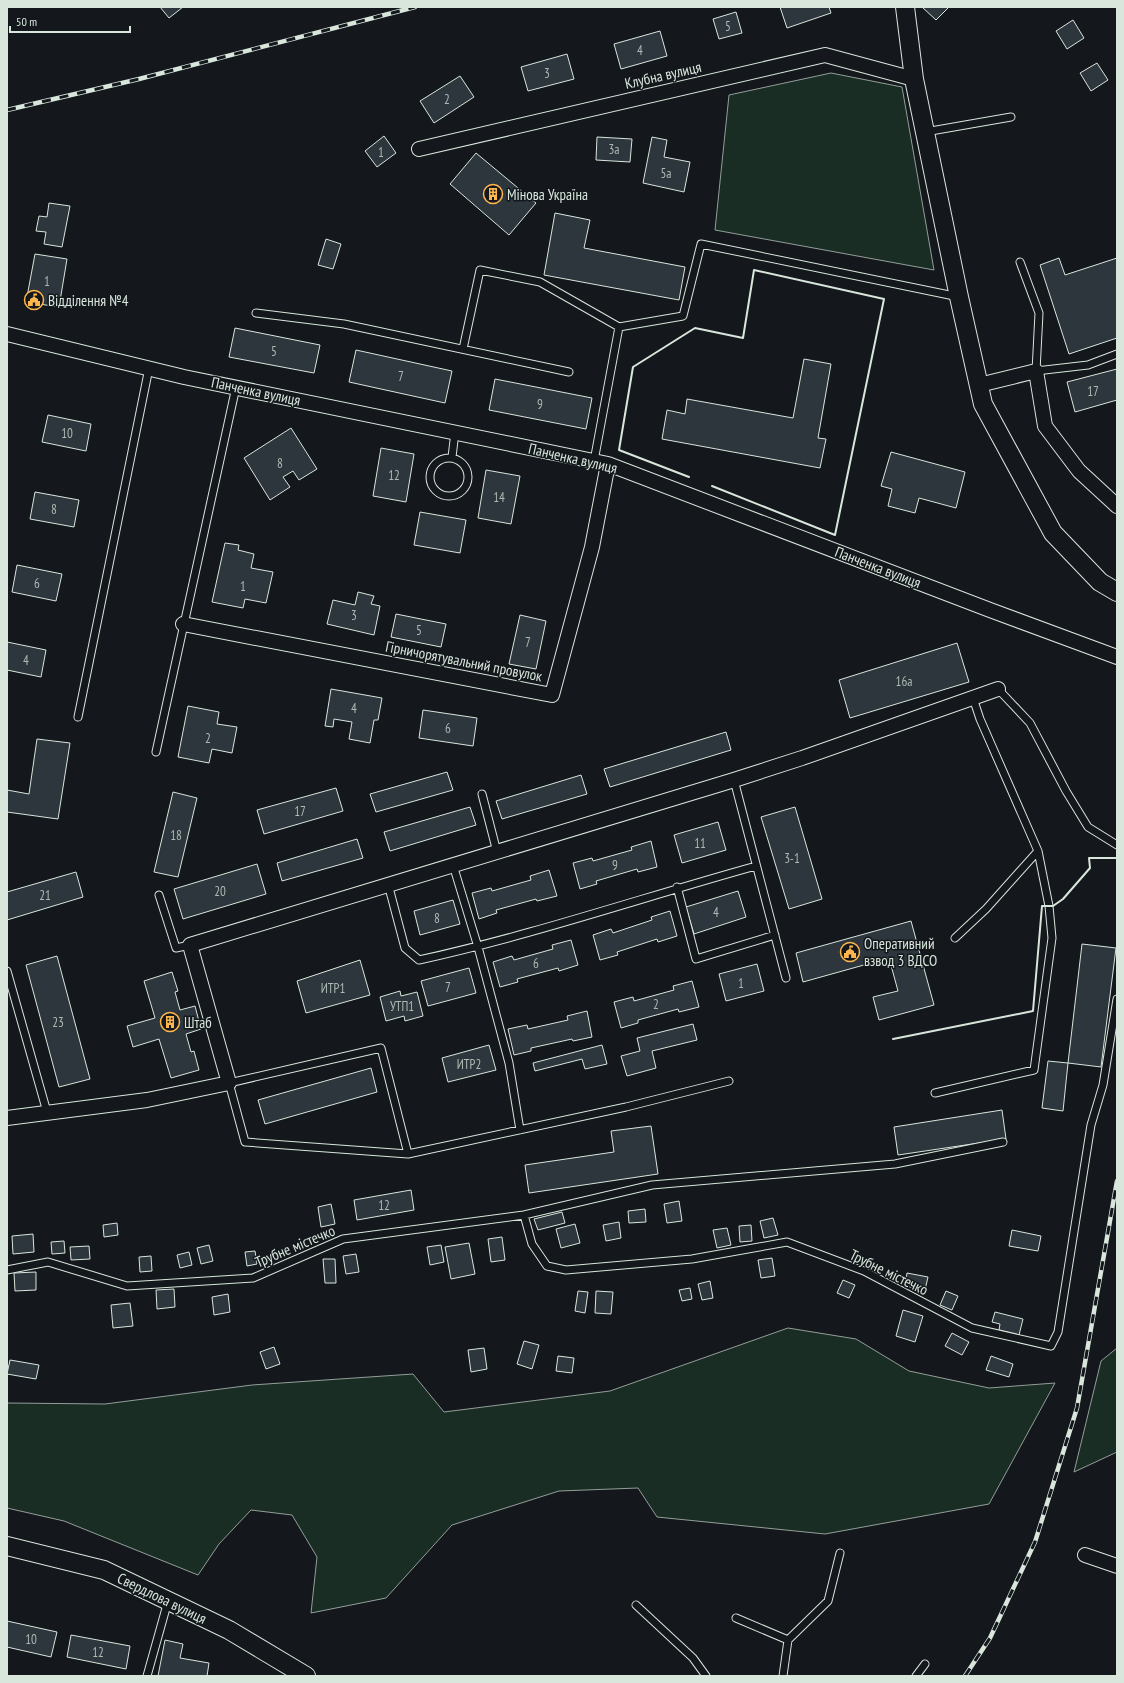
<svg xmlns="http://www.w3.org/2000/svg" width="1124" height="1683" font-family="'PT Sans Narrow',sans-serif">
<rect width="100%" height="100%" fill="#14181c"/>
<path fill="#1a2d24" stroke="#939e99" d="M831 73 902 87 934 270 715 230 729 95Z
M788 1328 856 1339 909 1371 989 1388 1055 1383 989 1504 825 1534 657 1517 638 1488 559 1491 452 1525 386 1598 311 1613 317 1557 292 1515 251 1510 219 1544 198 1575 64 1521 7 1508V1403L105 1404 252 1385 413 1374 444 1412 610 1391Z
M1117 1348V1452L1074 1472 1101 1361Z"/>
<path fill="#2c363c" stroke="#d8e6dc" d="M160 7H183L169 18Z
M780 7H829L831 13 787 28Z
M922 7H949L936 20Z
M736 12 742 33 719 39 713 19Z
M1073 20 1084 38 1067 49 1056 31Z
M660 31 667 56 621 69 614 44Z
M567 54 574 79 528 91 521 67Z
M1097 63 1108 80 1091 91 1080 73Z
M460 76 474 97 434 123 420 101Z
M384 136 396 153 377 167 365 151Z
M597 137 632 139 630 162 596 160Z
M652 137 667 140 664 157 690 162 684 192 643 183Z
M476 153 536 203 509 235 450 184Z
M49 203 70 206 62 247 44 244 46 232 36 231 39 216 47 217Z
M555 213 590 220 584 248 685 267 679 300 544 275Z
M326 239 341 244 333 269 318 265Z
M35 254 67 259 59 307 26 302Z
M1059 258 1065 275 1117 258V338L1069 354 1040 265Z
M235 328 320 345 314 373 229 357Z
M356 350 452 371 445 403 349 382Z
M804 359 831 364 818 438 826 439 820 468 662 439 667 410 685 414 687 399 793 418Z
M1117 369V400L1075 412 1067 382Z
M495 379 592 398 586 429 489 410Z
M48 415 91 424 86 451 42 442Z
M291 428 317 469 299 480 293 471 283 477 290 487 270 500 244 458Z
M381 448 414 454 406 502 373 496Z
M891 452 965 472 956 508 919 498 915 513 888 506 892 489 881 486Z
M486 470 520 476 511 524 478 518Z
M35 492 79 500 74 527 30 519Z
M420 512 466 520 460 553 414 545Z
M225 543 239 545 238 550 254 554 251 568 273 572 266 603 245 599 243 608 212 602Z
M17 565 62 574 56 601 12 592Z
M358 592 374 596 371 604 380 606 374 635 327 624 333 600 355 605Z
M396 614 446 624 441 647 391 637Z
M520 615 546 621 536 669 509 664Z
M7 642 46 650 41 677 7 670Z
M957 643 969 682 850 718 839 680Z
M331 689 382 698 378 720H374L370 743 349 739 352 722 334 719 333 727 325 726Z
M188 706 219 712 217 724 237 727 232 753 212 749 209 763 178 757Z
M423 710 477 718 473 746 419 738Z
M726 732 731 750 610 787 604 769Z
M37 739 70 743 58 819 7 812V790L29 794Z
M447 772 453 790 376 812 370 794Z
M581 775 587 794 502 819 496 801Z
M336 788 343 811 264 834 257 810Z
M173 792 197 798 178 877 154 872Z
M470 807 476 825 390 851 384 832Z
M795 807 822 899 789 909 761 817Z
M718 822 726 850 682 863 674 835Z
M357 839 363 858 282 881 277 863Z
M651 841 657 867 638 872 637 869 596 881 597 884 580 889 573 863 592 858 593 861 632 850 631 847Z
M257 864 266 894 183 919 174 889Z
M549 870 557 896 537 901 536 899 496 910 497 913 479 919 472 893 491 888 492 891 531 880 530 876Z
M76 872 83 897 7 920V892Z
M738 891 746 917 694 934 686 907Z
M453 900 460 924 420 935 414 911Z
M670 911 677 936 658 942 657 939 617 952 618 955 600 960 593 935 611 929 613 933 652 920 651 917Z
M911 921 934 1005 879 1020 873 997 898 991 889 958 803 982 796 953Z
M571 940 578 965 559 971 558 968 517 979 518 982 500 987 493 962 512 956 514 960 553 949 552 945Z
M1082 944 1116 948 1101 1067 1068 1063Z
M57 956 90 1079 59 1087 26 965Z
M360 960 370 995 306 1013 297 981Z
M757 964 764 991 726 1001 719 974Z
M469 968 476 993 428 1006 421 981Z
M172 972 178 991 175 992 180 1010 195 1006 201 1029 186 1034 191 1052 194 1051 199 1070 171 1078 159 1039 133 1047 127 1026 155 1018 144 981Z
M692 981 699 1007 679 1012 678 1009 638 1020V1023L621 1028 614 1002 633 997 634 1001 674 990 673 986Z
M400 991 401 996 417 992 423 1016 405 1021 404 1016 386 1021 380 997Z
M587 1011 592 1037 573 1041 572 1039 531 1048V1051L514 1055 508 1029 527 1025 528 1029 568 1020 567 1016Z
M693 1024 697 1040 652 1051 656 1068 627 1076 621 1056 640 1051 637 1038Z
M489 1045 496 1070 448 1082 442 1058Z
M602 1045 607 1064 585 1069 582 1059 535 1071 533 1063Z
M1048 1061 1068 1063 1063 1111 1042 1108Z
M371 1068 377 1092 265 1124 258 1100Z
M1002 1110 1006 1139 898 1155 894 1127Z
M651 1126 658 1174 529 1193 525 1165 614 1152 611 1131Z
M411 1190 414 1210 357 1220 354 1200Z
M679 1201 682 1221 667 1223 664 1204Z
M331 1204 335 1224 321 1227 318 1207Z
M645 1209 646 1222 629 1223 628 1211Z
M562 1212 565 1223 538 1230 534 1219Z
M773 1218 778 1235 764 1238 760 1221Z
M619 1222 621 1238 606 1241 603 1225Z
M117 1223 118 1235 104 1237 103 1225Z
M575 1224 580 1243 561 1248 556 1229Z
M751 1225 752 1241 740 1242 739 1226Z
M727 1228 731 1245 717 1248 713 1230Z
M1012 1230 1041 1236 1038 1251 1009 1246Z
M33 1234 34 1252 13 1254 12 1236Z
M502 1237 505 1260 491 1262 488 1239Z
M64 1241 65 1253 52 1254 51 1242Z
M469 1243 475 1274 451 1279 445 1247Z
M209 1245 213 1261 201 1264 197 1248Z
M441 1245 444 1262 430 1265 427 1247Z
M89 1246 90 1259 71 1260 70 1247Z
M255 1251 257 1264 247 1266 245 1252Z
M189 1252 192 1265 180 1268 177 1255Z
M356 1254 359 1272 346 1274 343 1256Z
M151 1256 152 1271 140 1272 139 1257Z
M772 1258 775 1276 761 1278 758 1260Z
M323 1259H335L336 1283H325Z
M36 1272V1290L15 1291 14 1273Z
M907 1273 928 1277 925 1290 905 1286Z
M843 1280 855 1285 849 1298 837 1293Z
M710 1281 713 1298 702 1300 698 1284Z
M690 1288 692 1299 682 1301 679 1290Z
M174 1289 175 1307 157 1309 156 1290Z
M578 1291 588 1292 585 1313 575 1311Z
M596 1291 613 1292 611 1314 595 1313Z
M946 1291 958 1296 952 1310 940 1305Z
M228 1294 230 1312 214 1315 212 1297Z
M130 1303 133 1326 113 1328 111 1305Z
M903 1310 923 1316 915 1342 896 1336Z
M995 1312 1023 1319 1019 1335 999 1330 1000 1324 992 1322Z
M952 1333 969 1342 962 1355 945 1346Z
M524 1341 539 1345 532 1369 517 1364Z
M274 1347 280 1364 266 1369 260 1352Z
M484 1348 487 1369 471 1372 468 1350Z
M558 1356 574 1358 572 1373 556 1371Z
M991 1356 1013 1364 1009 1377 986 1370Z
M10 1360 39 1365 36 1379 7 1374Z
M7 1621 57 1632 51 1657 7 1647Z
M71 1635 130 1646 126 1669 67 1657Z
M165 1640 183 1644 180 1658 209 1663 207 1676H158Z"/>
<g fill="none" stroke-linecap="round" stroke-linejoin="round">
<g stroke="#d8e6dc" stroke-width="9">
<path id="service" d="M925 132 1011 117
M1020 262 1039 313 1036 371 1088 365 1117 354
M256 313 344 324 569 372
M463 349 480 270 540 282 619 327 683 316 701 244 959 297
M452 457 455 432
M430 477a19 19 0 1 1 38 0a19 19 0 1 1-38 0Z
M594 461 619 327
M998 689 1030 723 1066 791 1088 827 1117 845
M78 717 149 368
M156 752 236 387
M734 780 786 978
M482 794 497 852
M453 865 478 947 509 1063 520 1130
M388 884 405 948 419 960C533 935 644 897 756 866
M677 887 696 959 775 935
M159 895 176 948 190 945
M955 938 986 909 1038 851
M7 971 47 1112
M935 1093 1034 1070 1052 938 1049 906 1038 851 980 719 973 698
M408 1154 381 1048 229 1083 245 1142 408 1154 626 1107 729 1081
M524 1215 652 1185 895 1164 1003 1142
M7 1270 48 1262 127 1286 253 1278 343 1239 524 1215 532 1244 547 1266 566 1270 692 1259 787 1242 864 1271 972 1328 1051 1346 1058 1332 1091 1125 1103 1085 1117 999
M636 1605 693 1658 706 1676
M736 1618 788 1640 783 1676
M788 1640 828 1601 840 1553
M147 1676 168 1601
M916 1676 925 1664"/>
</g>
<g stroke="#d8e6dc" stroke-width="16">
<path id="minor" d="M419 149 825 55 914 79
M7 334 184 377 608 464 990 610 1117 657
M979 385 1036 371 1045 426 1079 471 1117 506
M183 624 552 695 592 547 608 464
M7 1118 147 1100 229 1083 190 945 734 780 802 758 998 689
M1085 1555 1117 1566"/>
</g>
<g stroke="#d8e6dc" stroke-width="20">
<path id="tertiary" d="M905 7 914 79 959 297 983 404 1053 533 1100 582 1117 592
M7 1546 104 1570 229 1630 306 1676"/>
</g>
<use href="#service" stroke="#14181c" stroke-width="7"/>
<use href="#minor" stroke="#14181c" stroke-width="14"/>
<use href="#tertiary" stroke="#14181c" stroke-width="18"/>
<g stroke="#d8e6dc" stroke-width="4.5">
<path id="rail" d="M7 110 139 79 415 7
M965 1676 990 1638 1035 1542 1077 1408 1117 1181"/>
</g>
<use href="#rail" stroke="#14181c" stroke-width="3" stroke-dasharray="9" stroke-linecap="butt"/>
<path stroke="#d8e6dc" stroke-width="2" d="M689 477 619 450 633 367 695 328 743 338 754 270 884 299 835 535 712 486
M893 1039 1033 1011 1042 906H1053L1063 899 1090 868 1089 858H1117"/>
</g>
<defs>
<g id="building-ring" transform="scale(1)"><circle r="9.5" fill="#14181c" stroke="#ffb74d" stroke-width="1.5"/><path d="M-4-6H4V6H1V3H-1V6H-4ZM-2.5-4.3h1.7v1.8h-1.7ZM.8-4.3h1.7v1.8H.8ZM-2.5-1h1.7V.8h-1.7ZM.8-1h1.7V.8H.8Z" fill="#ffb74d"/></g>
<g id="civic-ring" transform="scale(1)"><circle r="9.5" fill="#14181c" stroke="#ffb74d" stroke-width="1.5"/><path d="M-.6-6.5H3V-4.5H.6V-3L4-1V1h2V6H-6V1h2V-1L-.6-3ZM-1.2 2.5V6h2.4V2.5Z" fill="#ffb74d"/></g>
</defs>
<g fill-rule="evenodd">
<use href="#building-ring" x="493" y="194"/>
<use href="#civic-ring" x="34" y="300"/>
<use href="#civic-ring" x="850" y="952"/>
<use href="#building-ring" x="170" y="1022"/>
</g>
<g text-anchor="middle" dominant-baseline="central" stroke-width="3" stroke-linejoin="round" paint-order="stroke">
<g font-size="13" fill="#adbab4">
<text x="728" y="26">5</text>
<text x="640" y="50">4</text>
<text x="547" y="73">3</text>
<text x="447" y="99">2</text>
<text x="614" y="149">3а</text>
<text x="381" y="152">1</text>
<text x="666" y="173">5а</text>
<text x="47" y="281">1</text>
<text x="274" y="351">5</text>
<text x="401" y="376">7</text>
<text x="1093" y="391">17</text>
<text x="540" y="404">9</text>
<text x="67" y="433">10</text>
<text x="280" y="463">8</text>
<text x="394" y="475">12</text>
<text x="499" y="497">14</text>
<text x="54" y="509">8</text>
<text x="37" y="583">6</text>
<text x="243" y="586">1</text>
<text x="354" y="615">3</text>
<text x="419" y="630">5</text>
<text x="528" y="642">7</text>
<text x="26" y="660">4</text>
<text x="904" y="681">16а</text>
<text x="354" y="708">4</text>
<text x="448" y="728">6</text>
<text x="208" y="738">2</text>
<text x="300" y="811">17</text>
<text x="176" y="835">18</text>
<text x="700" y="843">11</text>
<text x="792" y="858">3-1</text>
<text x="615" y="865">9</text>
<text x="220" y="891">20</text>
<text x="45" y="895">21</text>
<text x="716" y="912">4</text>
<text x="437" y="918">8</text>
<text x="536" y="963">6</text>
<text x="741" y="983">1</text>
<text x="448" y="987">7</text>
<text x="333" y="988">ИТР1</text>
<text x="656" y="1004">2</text>
<text x="402" y="1006">УТП1</text>
<text x="58" y="1022">23</text>
<text x="469" y="1064">ИТР2</text>
<text x="384" y="1205">12</text>
<text x="31" y="1639">10</text>
<text x="98" y="1652">12</text>
</g>
<g font-size="15" fill="#d8e6dc" stroke="#14181c">
<text transform="translate(663 75) rotate(-13)">Клубна вулиця</text>
<text transform="translate(256 391) rotate(12)">Панченка вулиця</text>
<text transform="translate(573 458) rotate(13)">Панченка вулиця</text>
<text transform="translate(878 567) rotate(21)">Панченка вулиця</text>
<text transform="translate(464 661) rotate(11)">Гірничорятувальний провулок</text>
<text transform="translate(295 1246) rotate(-23)">Трубне містечко</text>
<text transform="translate(889 1272) rotate(26)">Трубне містечко</text>
<text transform="translate(162 1598) rotate(26)">Свердлова вулиця</text>
</g>
<g font-size="15" fill="#d8e6dc" stroke="#14181c" text-anchor="start">
<text x="507" y="194">Мінова Україна</text>
<text x="48" y="300">Відділення №4</text>
<text x="864" y="943">Оперативний<tspan x="864" dy="17">взвод 3 ВДСО</tspan></text>
<text x="184" y="1022">Штаб</text>
</g>
</g>
<rect width="1124" height="1683" fill="none" stroke="#d8e6dc" stroke-width="16"/>
<path d="M10 26v6h120v-6" fill="none" stroke="#d8e6dc" stroke-width="2"/>
<text x="16" y="26" font-size="12" fill="#d8e6dc" stroke="#14181c" stroke-width="3" paint-order="stroke">50 m</text>
</svg>
